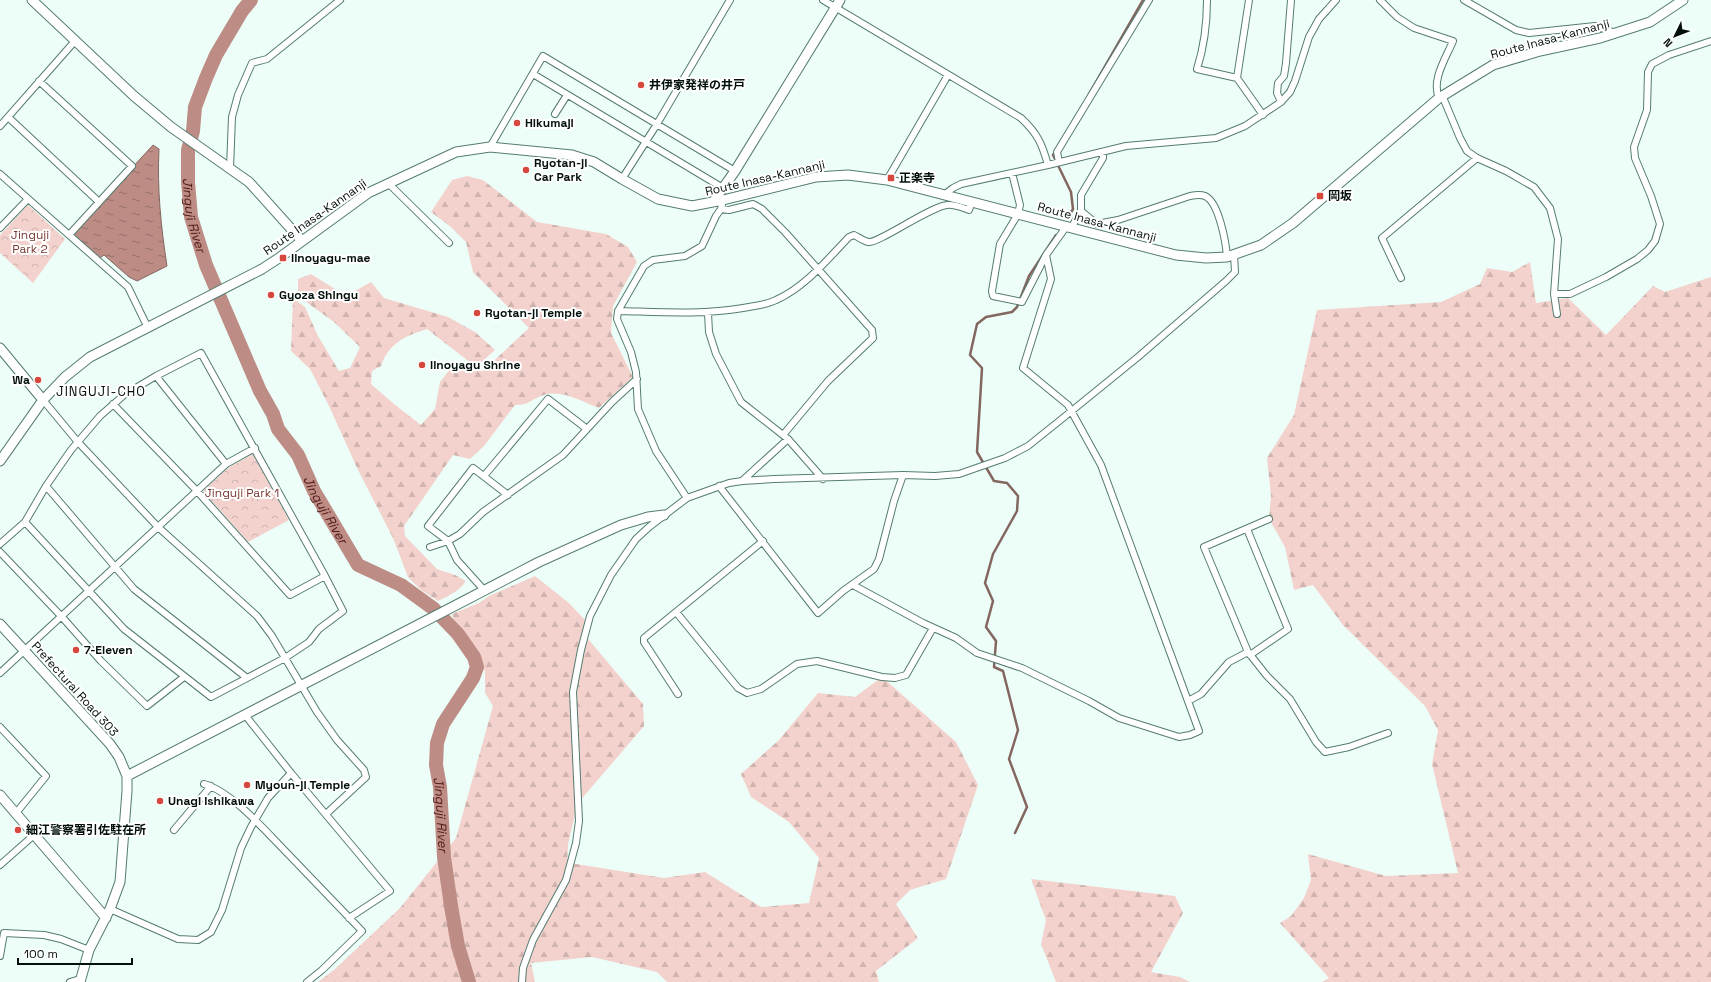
<svg xmlns="http://www.w3.org/2000/svg" width="1711" height="982" font-family="'Space Grotesk','Noto Sans JP',sans-serif">
<defs>
<pattern id="forest-firs" width="22" height="20" patternUnits="userSpaceOnUse"><rect width="22" height="20" fill="#f3d2cd"/><path d="M5 1l3.5 6h-7zM16 11l3.5 6h-7z" fill="#cfb3af"/></pattern>
<pattern id="park-crowns" width="20" height="18" patternUnits="userSpaceOnUse"><rect width="20" height="18" fill="#f3d2cd"/><path d="M2 6a3 3 0 1 1 6 0M12 15a3 3 0 1 1 6 0" fill="none" stroke="#cfb3af"/></pattern>
<pattern id="water-ripples" width="26" height="14" patternUnits="userSpaceOnUse"><rect width="26" height="14" fill="#bc8c85"/><path d="M2 4q2-2 4 0t4 0M15 11q2-2 4 0t4 0" fill="none" stroke="#97716b"/></pattern>
</defs>
<rect width="100%" height="100%" fill="#edfef8"/>
<path fill="url(#forest-firs)" d="M467 176 483 180 537 222 606 234 628 247 637 262 613 306 611 333 633 377 599 408C583 402 561 389 544 395 531 399 530 405 515 405L484 446 470 459 453 455 404 526 405 536 437 569 455 575 466 581C459 591 449 596 438 601L421 590 408 577 393 538 358 470 329 406 310 369 291 351 293 298 305 307 318 336 339 371 350 368 360 347 334 322 309 304 298 294V279L311 274 346 296 371 282 384 298 448 317 475 332 495 350 476 367 427 329C405 336 389 343 381 366L372 371 371 384 394 404 421 425 435 409 440 382 450 369 483 371 529 328 473 272 466 242 451 227 431 212 452 180Z
M1530 262 1536 303 1568 298 1606 335 1653 286 1665 292 1711 277V982H1322L1329 978 1280 923 1291 916 1304 898 1311 880 1308 854 1386 876 1458 873 1432 764 1438 730 1425 706 1343 625 1313 585 1294 590 1285 547 1269 519 1271 496 1267 458 1294 415 1317 310 1441 302 1480 284 1487 268 1512 272Z
M535 576 569 603 585 620 583 633 643 704 644 726 578 803 568 844 567 870 570 863 664 878 705 872 761 907 809 903 819 858 789 822 751 797 741 774 779 740 818 693 855 697 882 677 956 742 978 785 946 879 910 890 896 904 918 938 876 971 879 982H667L657 972 592 957 531 963 535 982H318L335 969 400 908 456 838 493 706 485 693V671L474 650 460 637 452 614 479 603 489 596Z
M1031 879 1175 896 1183 913 1151 972 1180 977 1190 982H1056L1041 944 1046 920Z"/>
<path fill="url(#park-crowns)" d="M28 205 65 239 33 283 0 253V235Z
M253 454 289 520 248 542 203 491 228 468Z"/>
<path fill="url(#water-ripples)" stroke="#846660" d="M153 145 159 149C157 189 161 227 167 266L137 281 129 277 104 255 100 258 73 235 75 230Z"/>
<g fill="none" stroke-linecap="round" stroke-linejoin="round">
<path stroke="#846660" stroke-width="2.5" d="M1089 94 1143 0
M1055 152 1053 155 1071 192 1073 209 1067 219
M1015 833 1027 807 1009 759 1018 730 1003 671 994 667 996 641 986 627 993 601 985 583 993 554 1017 511 1018 496 1007 483 994 481 977 452 982 368 970 355 977 324 986 317 1012 312 1017 307 1029 276 1056 235"/>
<path stroke="#bc8c85" stroke-width="14" id="s1" d="M251 0 242 11 216 55 206 78 195 107 193 131 188 150V182L191 217 206 265 260 391 273 414 278 429 298 455 314 491 358 565 401 585 434 609 458 634 474 657 477 667 473 678 443 724 437 743 436 765 440 787 444 857 451 906 458 946 469 982"/>
<g stroke="#557c70" stroke-width="8">
<path id="street" d="M823 0 1021 118C1038 134 1042 144 1048 165
M1207 0C1207 24 1204 47 1197 69L1237 78
M1249 0 1237 78 1263 115
M1380 0 1397 17 1414 28 1453 41C1446 58 1431 80 1439 98
M1464 0 1516 30 1529 33 1595 26 1616 33
M533 74 723 188
M39 81 132 166 69 235
M1442 95 1460 138 1467 151 1477 158 1506 171 1534 187 1550 208 1558 239 1554 294 1557 314
M1281 102 1277 93 1278 83 1284 76 1286 63 1291 0
M555 114 567 95
M8 117 98 201
M0 126 75 41
M490 147 543 56 735 171
M1059 162 1057 152 1149 0
M230 168 232 117 238 95 252 63 267 59 340 0
M1012 173 1020 205 1018 214 1000 244 992 291 993 296 1022 302 1046 255
M0 174 128 287 148 328
M622 179 657 124 730 0
M887 180 948 75
M388 183 449 243
M944 195 953 188 961 184 1048 165 1126 146 1216 138 1245 126 1281 102 1290 92 1295 81 1309 37 1319 19 1336 0
M721 209 729 210 753 204 762 209 785 232 872 330 873 338 828 381 783 435
M1081 211V195L1103 158V152
M0 228 28 199
M1071 228 1081 211 1097 224 1118 220 1190 196C1195 195 1200 194 1205 196 1219 202 1226 243 1227 257
M1401 278 1382 238 1477 158
M1554 294H1570L1606 277 1637 259 1648 250 1655 241 1660 224 1651 196 1635 158 1634 147 1647 110 1648 72 1652 64 1669 55 1711 41
M618 311C660 312 702 315 743 308 754 306 766 305 776 300 805 287 827 260 849 237L854 235C858 237 864 241 868 242 878 244 929 207 947 205 954 204 963 208 969 210L972 201
M708 313 709 332 716 354 741 402 788 439 823 479
M156 376 226 464
M43 400 77 441 158 527 257 616 272 636 317 712 337 740 364 770 366 777 326 814
M113 404 197 491 290 595 325 576
M484 476 548 399 587 429
M742 481 788 439
M46 486 134 589 247 678
M719 486 818 613 843 591 874 569 879 559 894 501 903 475
M687 498 656 451 638 409 636 372 631 352 617 319 618 311 644 266 653 260 685 256 702 246 716 216 721 209 723 200
M1247 529 1288 629 1250 655
M0 544 25 522 46 486 71 450 100 416 124 395 156 376 201 353 325 576 343 611 319 629 309 642 285 658 211 697 124 629 25 522
M430 547 448 541 460 534 483 512 563 455 612 402 637 379
M0 552 62 617 101 661 147 706 184 677
M853 585 923 623 956 638 977 653 1022 668 1089 701 1119 718 1179 737 1190 735 1199 731 1101 465 1068 405 1023 368 1051 279 1046 255 1066 227
M484 590 457 560 448 541 428 526 473 468 508 495
M676 612 738 688 747 693 761 689 797 664 817 661 882 677 895 678 906 675 933 628
M1248 652 1204 547 1269 519
M0 673 226 464 255 448
M678 694 644 642V638L763 541
M1188 701 1201 694 1229 662 1248 652 1267 676 1290 699 1316 742 1325 752 1349 747 1388 733
M0 727 46 776 16 813
M291 773 390 891 349 918
M204 784C233 792 268 834 290 856 314 881 338 906 362 931L322 970 307 982
M174 830 211 786
M0 865 34 835
M110 909 178 939 198 940 211 932 222 910 241 848 251 827 268 798 291 773 245 715
M0 956 4 933 44 935 61 939 89 950
M70 982 80 979
M522 982 523 968 533 940 566 880 576 843 579 821 573 692 581 650 590 616 611 575 636 539 649 527 687 498 729 483 742 481 774 479 903 475 935 476 959 474 1005 458 1028 446 1058 422 1138 357 1226 281 1235 272 1234 255"/>
</g>
<g stroke="#557c70" stroke-width="11">
<path id="secondary" d="M32 0 134 96 171 127 249 182 302 241
M713 202 735 171 840 0
M0 348 43 400
M0 461 43 400 65 377 90 357 262 269 279 258 368 193 456 152 490 147 572 155 594 162 622 179 658 199 692 206 723 200 816 177 848 175 887 180 1176 255 1206 258 1227 257 1261 245 1293 223 1439 98 1493 65 1540 51 1600 38 1650 22 1683 0
M0 624 110 744 119 757 127 776V791L120 882 110 909 89 950 80 982
M127 776 539 562 621 525 648 517 664 515
M0 795 106 918"/>
</g>
<use href="#street" stroke="#fff" stroke-width="6"/>
<use href="#secondary" stroke="#fff" stroke-width="9"/>
</g>
<g fill="#d6483e" stroke="#fff" stroke-width="1.5">
<circle cx="641" cy="85" r="4"/>
<circle cx="517" cy="123" r="4"/>
<circle cx="526" cy="170" r="4"/>
<rect x="887" y="174" width="8" height="8" rx="2"/>
<rect x="1316" y="192" width="8" height="8" rx="2"/>
<rect x="279" y="254" width="8" height="8" rx="2"/>
<circle cx="271" cy="295" r="4"/>
<circle cx="477" cy="313" r="4"/>
<circle cx="422" cy="365" r="4"/>
<circle cx="38" cy="380" r="4"/>
<circle cx="76" cy="650" r="4"/>
<circle cx="247" cy="785" r="4"/>
<circle cx="160" cy="801" r="4"/>
<circle cx="18" cy="830" r="4"/>
</g>
<g text-anchor="middle" dominant-baseline="central" stroke-width="4" stroke-linejoin="round" paint-order="stroke">
<g font-size="12" fill="#020f0b" stroke="#fff">
<text transform="translate(1550 39) rotate(-15)">Route Inasa-Kannanji</text>
<text transform="translate(765 178) rotate(-13)">Route Inasa-Kannanji</text>
<text transform="translate(315 217) rotate(-35)">Route Inasa-Kannanji</text>
<text transform="translate(1097 222) rotate(15)">Route Inasa-Kannanji</text>
<text transform="translate(75 689) rotate(48)">Prefectural Road 303</text>
</g>
<g font-size="12" font-weight="bold" fill="#020f0b" stroke="#fff" text-anchor="start">
<text x="649" y="85">井伊家発祥の井戸</text>
<text x="525" y="123">Hikumaji</text>
<text x="534" y="163">Ryotan-ji<tspan x="534" dy="14">Car Park</tspan></text>
<text x="899" y="178">正楽寺</text>
<text x="1328" y="196">岡坂</text>
<text x="291" y="258">Iinoyagu-mae</text>
<text x="279" y="295">Gyoza Shingu</text>
<text x="485" y="313">Ryotan-ji Temple</text>
<text x="430" y="365">Iinoyagu Shrine</text>
<text x="30" y="380" text-anchor="end">Wa</text>
<text x="84" y="650">7-Eleven</text>
<text x="255" y="785">Myoun-ji Temple</text>
<text x="168" y="801">Unagi Ishikawa</text>
<text x="26" y="830">細江警察署引佐駐在所</text>
</g>
<g font-size="12" fill="#783932" stroke="#fff">
<text x="30" y="235">Jinguji<tspan x="30" dy="14">Park 2</tspan></text>
<text x="242" y="493">Jinguji Park 1</text>
</g>
<g font-size="13" font-style="italic" fill="#551915" stroke="#fff">
<text stroke="none"><textPath href="#s1" startOffset="231">Jinguji River</textPath></text>
<text stroke="none"><textPath href="#s1" startOffset="556">Jinguji River</textPath></text>
<text stroke="none"><textPath href="#s1" startOffset="940">Jinguji River</textPath></text>
</g>
<g font-size="13" letter-spacing="1" fill="#020f0b" stroke="#fff">
<text x="101" y="391">JINGUJI-CHO</text>
</g>
</g>
<g transform="translate(1675 36) rotate(227)" stroke="#ffffff" stroke-width="3" paint-order="stroke">
<path d="M0-3L7 15L0 10L-7 15Z" fill="#020f0b"/>
<text y="-6" font-size="11" font-weight="bold" text-anchor="middle" fill="#020f0b">N</text>
</g>
<path d="M18 958v6h114v-6" fill="none" stroke="#020f0b" stroke-width="2"/>
<text x="24" y="958" font-size="12" fill="#020f0b" stroke="#ffffff" stroke-width="3" paint-order="stroke">100 m</text>
</svg>
